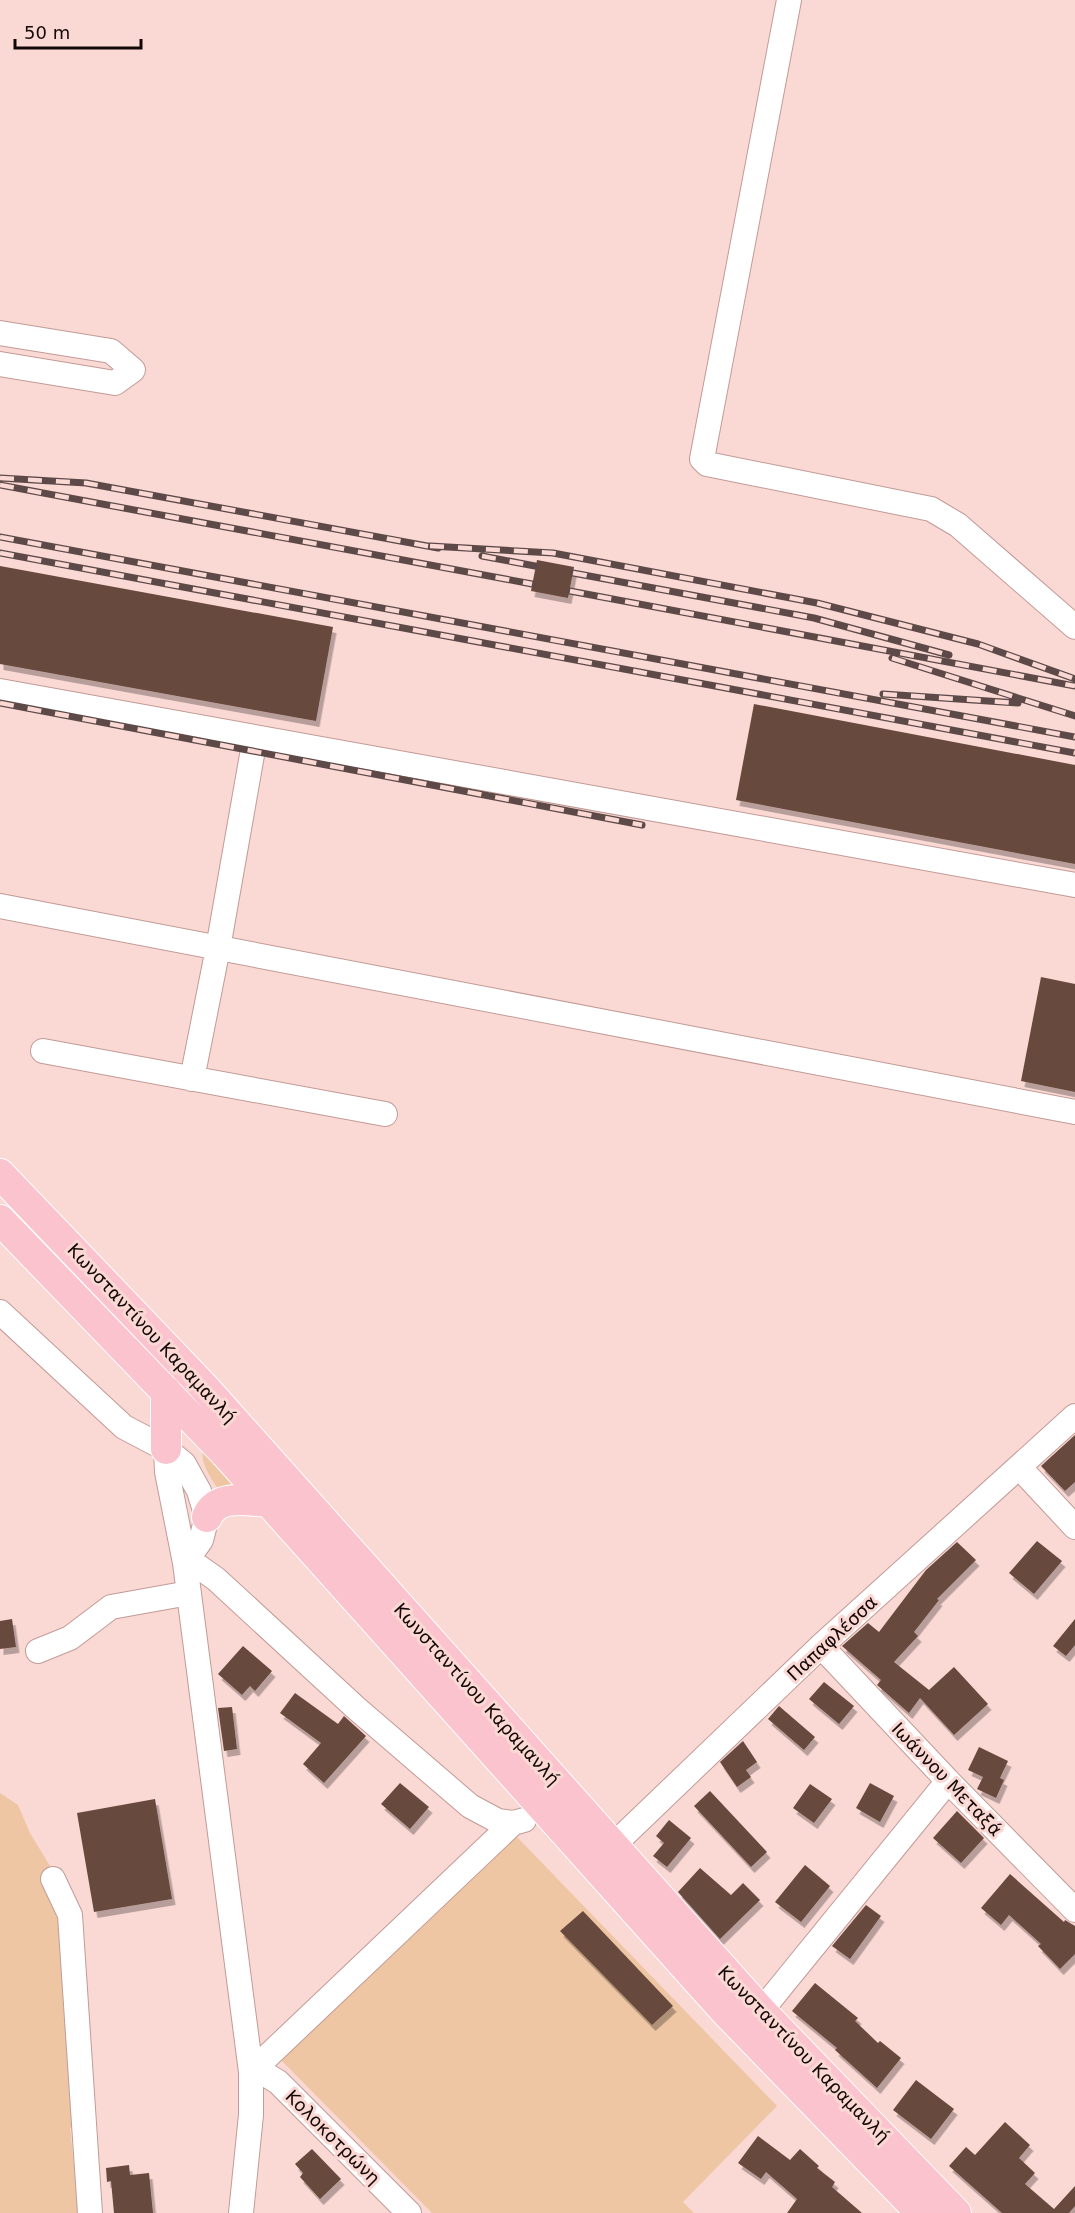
<svg xmlns="http://www.w3.org/2000/svg" width="1075" height="2213" font-family="'DejaVu Sans',sans-serif">
<defs>
<filter id="shadow"><feDropShadow dx="3.5" dy="6" stdDeviation="0" flood-color="#0004"/></filter>
</defs>
<rect width="100%" height="100%" fill="#fad8d4"/>
<path fill="#eec6a4" d="M203 1450 245 1493 220 1492C212 1480 200 1464 203 1450Z
M0 1793 18 1805 30 1833 50 1866 66 1904 82 2125 70 2128 79 2213H0Z
M517 1837 777 2106 683 2202 694 2213H432L279 2058Z"/>
<path fill="#68493c" filter="url(#shadow)" d="M537 560 574 567 568 598 531 591Z
M0 566 333 627 316 721 0 664Z
M754 704 1075 765V864L736 800Z
M1041 977 1075 984V1092L1021 1081Z
M1075 1435V1482L1065 1491 1041 1466Z
M1037 1541 1062 1561 1034 1594 1009 1573Z
M957 1542 976 1560 937 1599 939 1600 914 1632 918 1636 894 1662 929 1690 954 1667 988 1704 954 1735 920 1698 909 1713 877 1685 881 1680 842 1646 868 1623 879 1632 926 1570Z
M12 1619 16 1647 0 1649V1621Z
M1075 1619V1645L1066 1656 1053 1646Z
M243 1646 272 1671 255 1691 250 1686 242 1695 218 1674Z
M824 1682 854 1706 839 1724 809 1699Z
M295 1693 338 1724 344 1716 366 1736 324 1783 303 1764 321 1743 280 1713Z
M779 1706 815 1737 804 1750 768 1719Z
M232 1707 237 1749 224 1751 218 1708Z
M743 1741 757 1762 746 1770 751 1777 737 1787 720 1762Z
M979 1747 1008 1761 1000 1778 1004 1780 996 1798 977 1789 983 1777 968 1770Z
M400 1783 429 1807 410 1829 381 1804Z
M870 1783 894 1796 880 1822 856 1808Z
M810 1784 832 1799 814 1823 793 1808Z
M710 1791 767 1852 751 1867 694 1806Z
M155 1799 172 1899 94 1912 77 1813Z
M957 1811 984 1838 961 1863 933 1838Z
M669 1820 691 1838 667 1867 653 1856 664 1843 656 1836Z
M805 1865 830 1886 801 1922 775 1902Z
M700 1868 731 1895 743 1883 760 1900 720 1939 678 1892Z
M1010 1874 1064 1922 1065 1920 1075 1926V1954L1060 1969 1038 1946 1041 1944 1009 1915 1001 1925 981 1908Z
M866 1905 881 1916 850 1959 832 1946Z
M583 1911 673 2006 652 2025 560 1931Z
M815 1983 858 2018 855 2021 878 2043 880 2041 901 2058 877 2088 835 2050 837 2048 792 2011Z
M916 2080 954 2109 931 2139 893 2110Z
M1005 2122 1030 2145 1019 2158 1035 2173 1025 2184 1054 2209 1075 2186V2206L1069 2213H1002L949 2166 966 2147 975 2155Z
M758 2136 790 2160 800 2149 819 2166 817 2168 835 2182 832 2187 862 2213H787L797 2199 766 2172 761 2179 738 2163Z
M312 2149 341 2179 320 2199 300 2177 303 2173 295 2164Z
M129 2165 130 2175 149 2173 153 2213H114L111 2181 107 2182 106 2168Z"/>
<g fill="none" stroke-linecap="round" stroke-linejoin="round">
<g stroke="#c29b96" stroke-width="26">
<path id="minor" d="M789 0 702 459 707 464 931 509 958 525 1075 627
M0 333 111 351 133 370 115 383 0 364
M0 691 1075 885
M0 906 1075 1112
M43 1051 385 1114
M192 1079 218 948 255 738
M0 1312 124 1427 166 1449 184 1464 199 1491 207 1517 201 1540 185 1563
M166 1449 167 1472 185 1563 251 2072V2115L241 2213
M1019 1467 1075 1527
M185 1563 199 1567 216 1579 356 1708 470 1806 498 1821 513 1823
M821 1646 948 1781 1075 1910
M38 1651 70 1638 111 1607 189 1593
M601 1857 821 1646 1075 1416
M53 1879 70 1915 90 2213
M761 2011 948 1781
M251 2072 513 1823 524 1820
M251 2072 265 2074 278 2082 409 2213"/>
</g>
<g stroke="#fff" stroke-width="32">
<path id="major" d="M0 1174 203 1386 761 2011 956 2213
M0 1220 225 1453 724 2010 921 2213
M166 1391V1449
M207 1517C217 1493 249 1501 270 1502"/>
</g>
<use href="#minor" stroke="#fff" stroke-width="24"/>
<use href="#major" stroke="#fbc3ce" stroke-width="30"/>
<g stroke="#5d4a48" stroke-width="7">
<path id="rail" d="M0 478 86 483 438 548
M0 485 532 584
M0 537 1075 737
M430 546 553 553 817 603 978 644 1075 679
M0 553 1075 753
M482 556 535 566
M573 573 814 618 949 655
M570 591 1075 686
M892 658 1075 716
M883 694 1018 703
M0 703 642 825"/>
</g>
<use href="#rail" stroke="#fad8d4" stroke-width="4.5" stroke-dasharray="14" stroke-linecap="butt"/>
</g>
<g text-anchor="middle" dominant-baseline="central" stroke-width="6" stroke-linejoin="round" paint-order="stroke">
<g font-size="18" fill="#140807" stroke="#fad8d4">
<text transform="translate(152 1333) rotate(47)">Κωνσταντίνου Καραμανλή</text>
<text transform="translate(832 1638) rotate(-43)">Παπαφλέσσα</text>
<text transform="translate(477 1694) rotate(48)">Κωνσταντίνου Καραμανλή</text>
<text transform="translate(947 1779) rotate(46)">Ιωάννου Μεταξά</text>
<text transform="translate(804 2054) rotate(46)">Κωνσταντίνου Καραμανλή</text>
<text transform="translate(333 2137) rotate(45)">Κολοκοτρώνη</text>
</g>
</g>
<path d="M15 39v9h126v-9" fill="none" stroke="#140807" stroke-width="3"/>
<text x="24" y="39" font-size="18" fill="#140807" stroke="#fad8d4" stroke-width="4.5" paint-order="stroke">50 m</text>
</svg>
